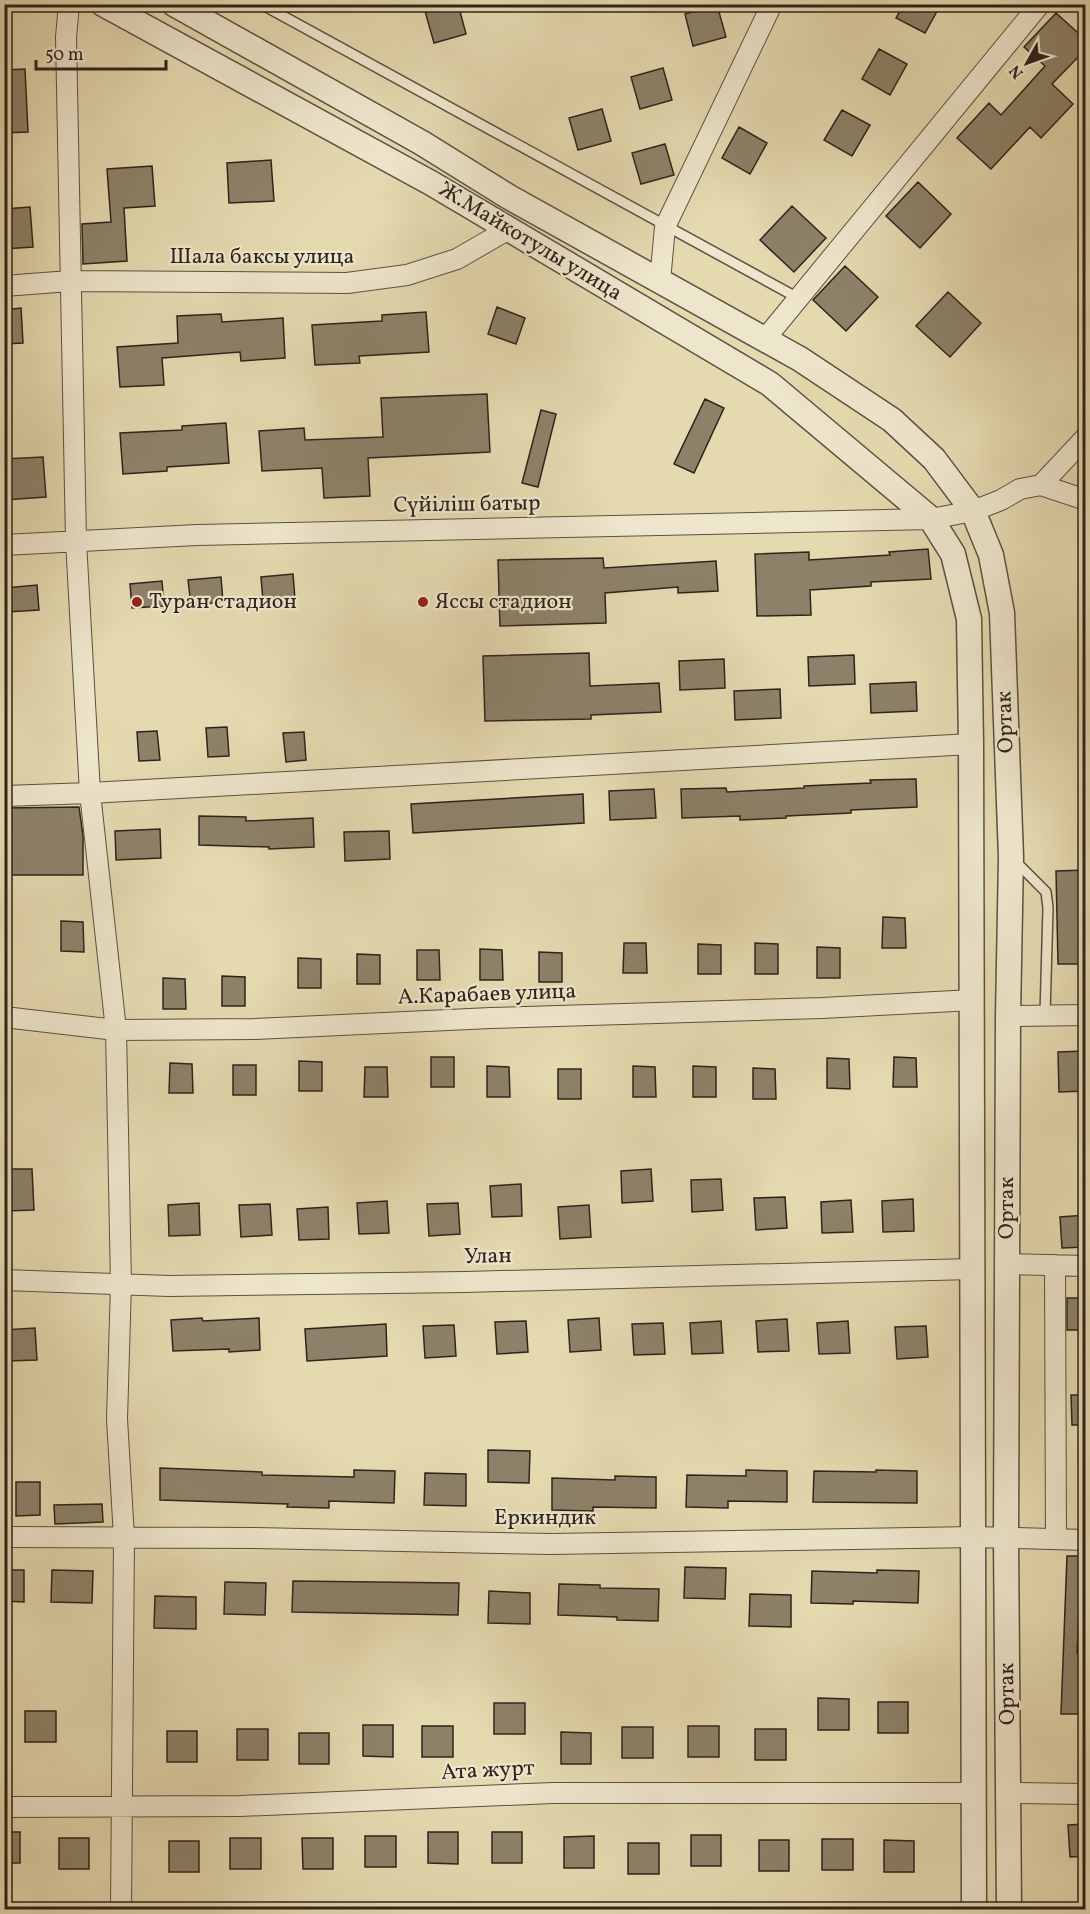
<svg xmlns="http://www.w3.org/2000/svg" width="1090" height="1914" font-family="Vollkorn,serif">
<rect width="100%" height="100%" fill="#e5d9b0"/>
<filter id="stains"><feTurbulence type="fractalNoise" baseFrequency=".00333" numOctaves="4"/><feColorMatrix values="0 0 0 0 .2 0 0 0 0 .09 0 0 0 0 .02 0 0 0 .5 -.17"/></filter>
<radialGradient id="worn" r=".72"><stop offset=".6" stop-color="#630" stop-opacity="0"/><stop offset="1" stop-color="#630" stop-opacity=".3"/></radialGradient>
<path fill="#8d8269" stroke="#2d241c" stroke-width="1.5" d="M449 4H458L466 34 434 43 425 11Z
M904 4H941L925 33 896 18Z
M717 5 726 37 693 46 685 14Z
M1056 13 1086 40V49L1052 84 1073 104 1041 138 1030 127 991 169 957 138 989 103 1001 115 1045 66 1024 47Z
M879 49 907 64 890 95 862 79Z
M663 68 672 100 640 109 631 77Z
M25 69 28 132 4 133V70Z
M602 109 611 141 578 150 569 118Z
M842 110 870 125 852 156 824 140Z
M739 127 767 143 750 174 722 158Z
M665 144 674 175 641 184 632 153Z
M271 160 274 201 229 203 227 163Z
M152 166 155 206 124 208 127 261 83 264 82 224 111 222 107 169Z
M918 182 951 214 920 248 886 216Z
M792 206 826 238 794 272 760 240Z
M30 207 33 247 4 249V209Z
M845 266 878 297 846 331 813 300Z
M948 292 981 323 950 357 916 326Z
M497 307 525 318 516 344 488 334Z
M21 308 23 343 4 344V310Z
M426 312 429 352 359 356 360 363 315 365 312 325 382 321V315Z
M221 314 222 322 283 318 285 358 241 361 240 352 162 358 164 385 120 387 117 347 178 343 177 316Z
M487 394 490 452 368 458 370 496 324 498 322 468 262 471 259 431 304 428 305 440 383 437 381 398Z
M705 399 724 408 694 473 674 464Z
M541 410 556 414 538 487 522 483Z
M226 423 229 463 167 467V471L123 474 120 433 182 430V426Z
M43 457 46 497 4 500V459Z
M928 549 931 579 871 582V586L810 590 811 615 757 616 755 554 809 552V560L890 555 889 552Z
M603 558 604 568 716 561 718 591 678 593V587L605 593 606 623 500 626 498 560Z
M293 574 295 599 263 601 261 577Z
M221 577 223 602 191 605 188 580Z
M162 581 164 606 132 608 130 584Z
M37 585 39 610 7 612 5 588Z
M589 653 590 686 659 683 661 712 591 715V719L485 721 483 656Z
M854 655 855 684 809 686 808 657Z
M724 659 725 688 680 690 679 661Z
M916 682 917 711 871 713 870 684Z
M780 689 781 718 735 720 734 691Z
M227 727 229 756 208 757 206 728Z
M157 731 160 760 139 761 137 732Z
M304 732 306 760 286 762 283 733Z
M916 779 917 807 851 810V813L786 816V818L740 820V816L682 818 681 789 726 788 727 792 804 788V786L871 783 870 780Z
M654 789 656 818 610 820 609 791Z
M583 794 584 823 413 833 411 804Z
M79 807 83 836V875H4V808Z
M199 816 246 817V821L313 818 314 847 269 849V847L199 845Z
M160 829 161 858 116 860 115 831Z
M389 831 390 859 345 861 344 832Z
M1086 870V964H1058L1056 871Z
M883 917 905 918 906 948H882Z
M61 921 83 922 84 952 61 951Z
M624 943H646L647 973H623Z
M755 943 778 944V974H755Z
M698 944 721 945V974H698Z
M817 947 840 948V978H817Z
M480 949 502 950 503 980H480Z
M417 950H439L440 980H417Z
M539 952 562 953V982H539Z
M357 954 380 955V984H357Z
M298 958 321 959V988H298Z
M222 976 245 977V1006H222Z
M163 978 185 979 186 1009H163Z
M1086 1051V1091L1059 1092 1058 1052Z
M431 1057H454V1087H431Z
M894 1057 916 1058 917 1087H893Z
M827 1058 849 1059 850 1089 827 1088Z
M299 1061 322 1062V1091H299Z
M170 1063 192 1064 193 1093H169Z
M233 1065H256V1095H233Z
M487 1066 509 1067 510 1097H487Z
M633 1066 655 1067 656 1097H633Z
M693 1066 716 1067V1097H693Z
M365 1067H387L388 1097H364Z
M753 1068 775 1069 776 1099H753Z
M558 1069H581V1099H558Z
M4 1169H32L34 1210 4 1211Z
M651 1169 653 1201 622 1203 621 1171Z
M721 1179 723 1210 692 1212 691 1180Z
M521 1184 522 1216 492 1217 490 1186Z
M785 1197 787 1228 756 1230 754 1198Z
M913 1199 914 1231 883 1232 882 1201Z
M851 1200 853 1232 822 1233 821 1202Z
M387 1201 389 1233 359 1234 357 1203Z
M199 1203 200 1235 169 1236 168 1205Z
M458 1203 460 1234 429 1236 427 1204Z
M270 1204 272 1235 241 1237 239 1205Z
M589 1205 591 1237 560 1239 558 1207Z
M328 1207 329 1239 299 1240 297 1209Z
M1086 1215V1247L1062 1248 1060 1217Z
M1067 1298H1086V1330H1067Z
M202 1318 203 1321 259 1318 260 1350 229 1352V1349L173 1351 171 1320Z
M599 1318 601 1350 570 1352 568 1320Z
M787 1319 789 1351 758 1352 756 1321Z
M526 1321 528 1352 497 1354 495 1322Z
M721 1321 723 1353 692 1354 690 1323Z
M848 1321 850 1353 819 1354 817 1323Z
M663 1323 665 1354 634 1355 632 1324Z
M386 1324 387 1356 307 1361 305 1329Z
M454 1325 456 1356 425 1358 423 1326Z
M926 1326 928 1357 897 1359 895 1327Z
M35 1328 37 1360 6 1361 4 1330Z
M1071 1395H1086V1425H1072Z
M488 1450 530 1451 529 1483 488 1482Z
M160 1468 262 1472V1475L354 1477V1470L395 1471 394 1503 329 1501V1508L287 1507 288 1504 160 1500Z
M746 1470 787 1471V1502L728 1501V1508L686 1507 687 1475 746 1476Z
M876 1470 917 1471V1503L813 1502 814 1471 876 1472Z
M425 1473 466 1474V1506L424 1505Z
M615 1476 656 1477V1508L593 1507V1511L552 1510V1478L615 1480Z
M16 1482H40V1515L16 1516Z
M102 1504 103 1522 55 1524 54 1505Z
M1067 1556H1086V1589H1080L1077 1653H1086V1695H1082L1081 1714H1061Z
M685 1567 726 1568 725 1599 684 1598Z
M4 1570H24V1602L4 1601Z
M52 1570 93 1571 92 1603 51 1602Z
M877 1570 919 1571 918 1603 853 1601V1604L811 1603 812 1571 877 1573Z
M293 1581 459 1583 458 1615 292 1612Z
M225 1582 266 1583 265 1615 224 1614Z
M559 1584 600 1585V1588L659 1589 658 1621 617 1620V1617L558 1615Z
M489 1591 530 1593V1624L488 1623Z
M750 1594 791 1595V1627L749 1626Z
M155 1596 196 1597V1629L154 1628Z
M818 1698 849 1699V1730H818Z
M878 1702H908V1733H878Z
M494 1703H525V1734H494Z
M25 1711H56V1742H25Z
M363 1725H393V1757L363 1756Z
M422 1726H453V1757H422Z
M688 1726H719V1757H688Z
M622 1727H653V1758H622Z
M237 1729H268V1760H237Z
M755 1729H786V1760H755Z
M167 1731H197V1762H167Z
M561 1732 591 1733V1764H561Z
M299 1733H329V1764H299Z
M1086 1824V1856L1070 1857 1068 1825Z
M4 1832H20V1863H4Z
M428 1832H458V1864L428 1863Z
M492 1832H522V1863H492Z
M691 1835H721V1866H691Z
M365 1836H396V1867H365Z
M594 1836V1868H564V1837Z
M59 1838H89V1869H59Z
M230 1838H261V1869H230Z
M302 1838H333V1869H303Z
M822 1839H853V1870H822Z
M759 1840H789V1871H759Z
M884 1840 914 1841V1872H884Z
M169 1841H199V1872H169Z
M628 1843H659V1874H628Z"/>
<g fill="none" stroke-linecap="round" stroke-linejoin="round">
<g stroke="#5b5141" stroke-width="12">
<path id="service" d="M261 4 798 298
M1014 860 1046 892 1048 908 1045 1015"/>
</g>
<g stroke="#5b5141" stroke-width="22">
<path id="minor" d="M69 4 66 37 76 541 90 793 116 1030 121 1284 117 1419 124 1537 121 1910
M660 281 665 227 772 4
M4 286 70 281 347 283 407 275 457 259 509 229
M765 339 1040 4
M1041 485 1086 437
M4 545 197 535 931 519 973 511 1001 500 1020 489 1041 485 1086 500
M4 796 90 793 971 744
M1008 1016 1086 1015
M4 1017 116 1030 255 1029 491 1018 822 1008 973 1000
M1007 1264 1086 1266
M1055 1265 1056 1539
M4 1280 169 1286 465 1282 972 1269
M4 1537 255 1538 551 1544 975 1537 1086 1540
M1009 1793 1086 1794
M4 1807 240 1806 553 1793H973"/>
</g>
<g stroke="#5b5141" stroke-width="27">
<path id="tertiary" d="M103 4 431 183 770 384 931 519 953 554 969 619 971 744 974 1910
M174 4 422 143 509 197 800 359 892 420 934 459 973 511 991 555 1002 613 1011 857 1008 1016 1006 1538 1009 1910"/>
</g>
<use href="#service" stroke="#eee6cc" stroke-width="9"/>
<use href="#minor" stroke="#eee6cc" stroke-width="20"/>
<use href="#tertiary" stroke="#eee6cc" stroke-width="24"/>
</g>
<g fill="#8f2418" stroke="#eee6cc" stroke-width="2">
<circle cx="137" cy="602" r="6"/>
<circle cx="423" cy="602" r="6"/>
</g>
<g text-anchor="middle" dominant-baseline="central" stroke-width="4.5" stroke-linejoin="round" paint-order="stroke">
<g font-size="22" fill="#2d241c" stroke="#eee6cc">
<text transform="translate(530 242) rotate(31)">Ж.Майкотулы улица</text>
<text x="262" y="257">Шала баксы улица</text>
<text transform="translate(467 505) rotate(-1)">Сүйіліш батыр</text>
<text transform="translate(1006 722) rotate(-92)">Ортак</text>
<text transform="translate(487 995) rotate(-2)">А.Карабаев улица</text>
<text transform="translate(1007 1208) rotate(-90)">Ортак</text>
<text transform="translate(488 1257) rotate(-1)">Улан</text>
<text x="545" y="1518">Еркиндик</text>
<text transform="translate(1008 1694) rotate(-91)">Ортак</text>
<text transform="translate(488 1771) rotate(-3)">Ата журт</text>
</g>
<g font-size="22" fill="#2d241c" stroke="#eee6cc" text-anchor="start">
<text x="149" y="602">Туран стадион</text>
<text x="435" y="602">Яссы стадион</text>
</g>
</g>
<rect width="1090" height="1914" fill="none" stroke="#e5d9b0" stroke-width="24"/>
<rect x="6" y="6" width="1078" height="1902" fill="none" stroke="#2d241c" stroke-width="3"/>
<rect x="12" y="12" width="1066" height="1890" fill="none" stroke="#2d241c" stroke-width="1.5"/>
<g transform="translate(1027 63) rotate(230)" stroke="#eee6cc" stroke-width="4.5" paint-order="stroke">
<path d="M0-4.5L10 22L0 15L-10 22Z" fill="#2d241c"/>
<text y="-9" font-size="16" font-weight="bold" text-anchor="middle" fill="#2d241c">N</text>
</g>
<path d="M36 60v9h130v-9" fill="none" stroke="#2d241c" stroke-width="3"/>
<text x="45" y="60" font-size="18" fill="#2d241c" stroke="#eee6cc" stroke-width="4.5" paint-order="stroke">50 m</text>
<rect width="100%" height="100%" filter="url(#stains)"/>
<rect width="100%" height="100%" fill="url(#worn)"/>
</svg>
